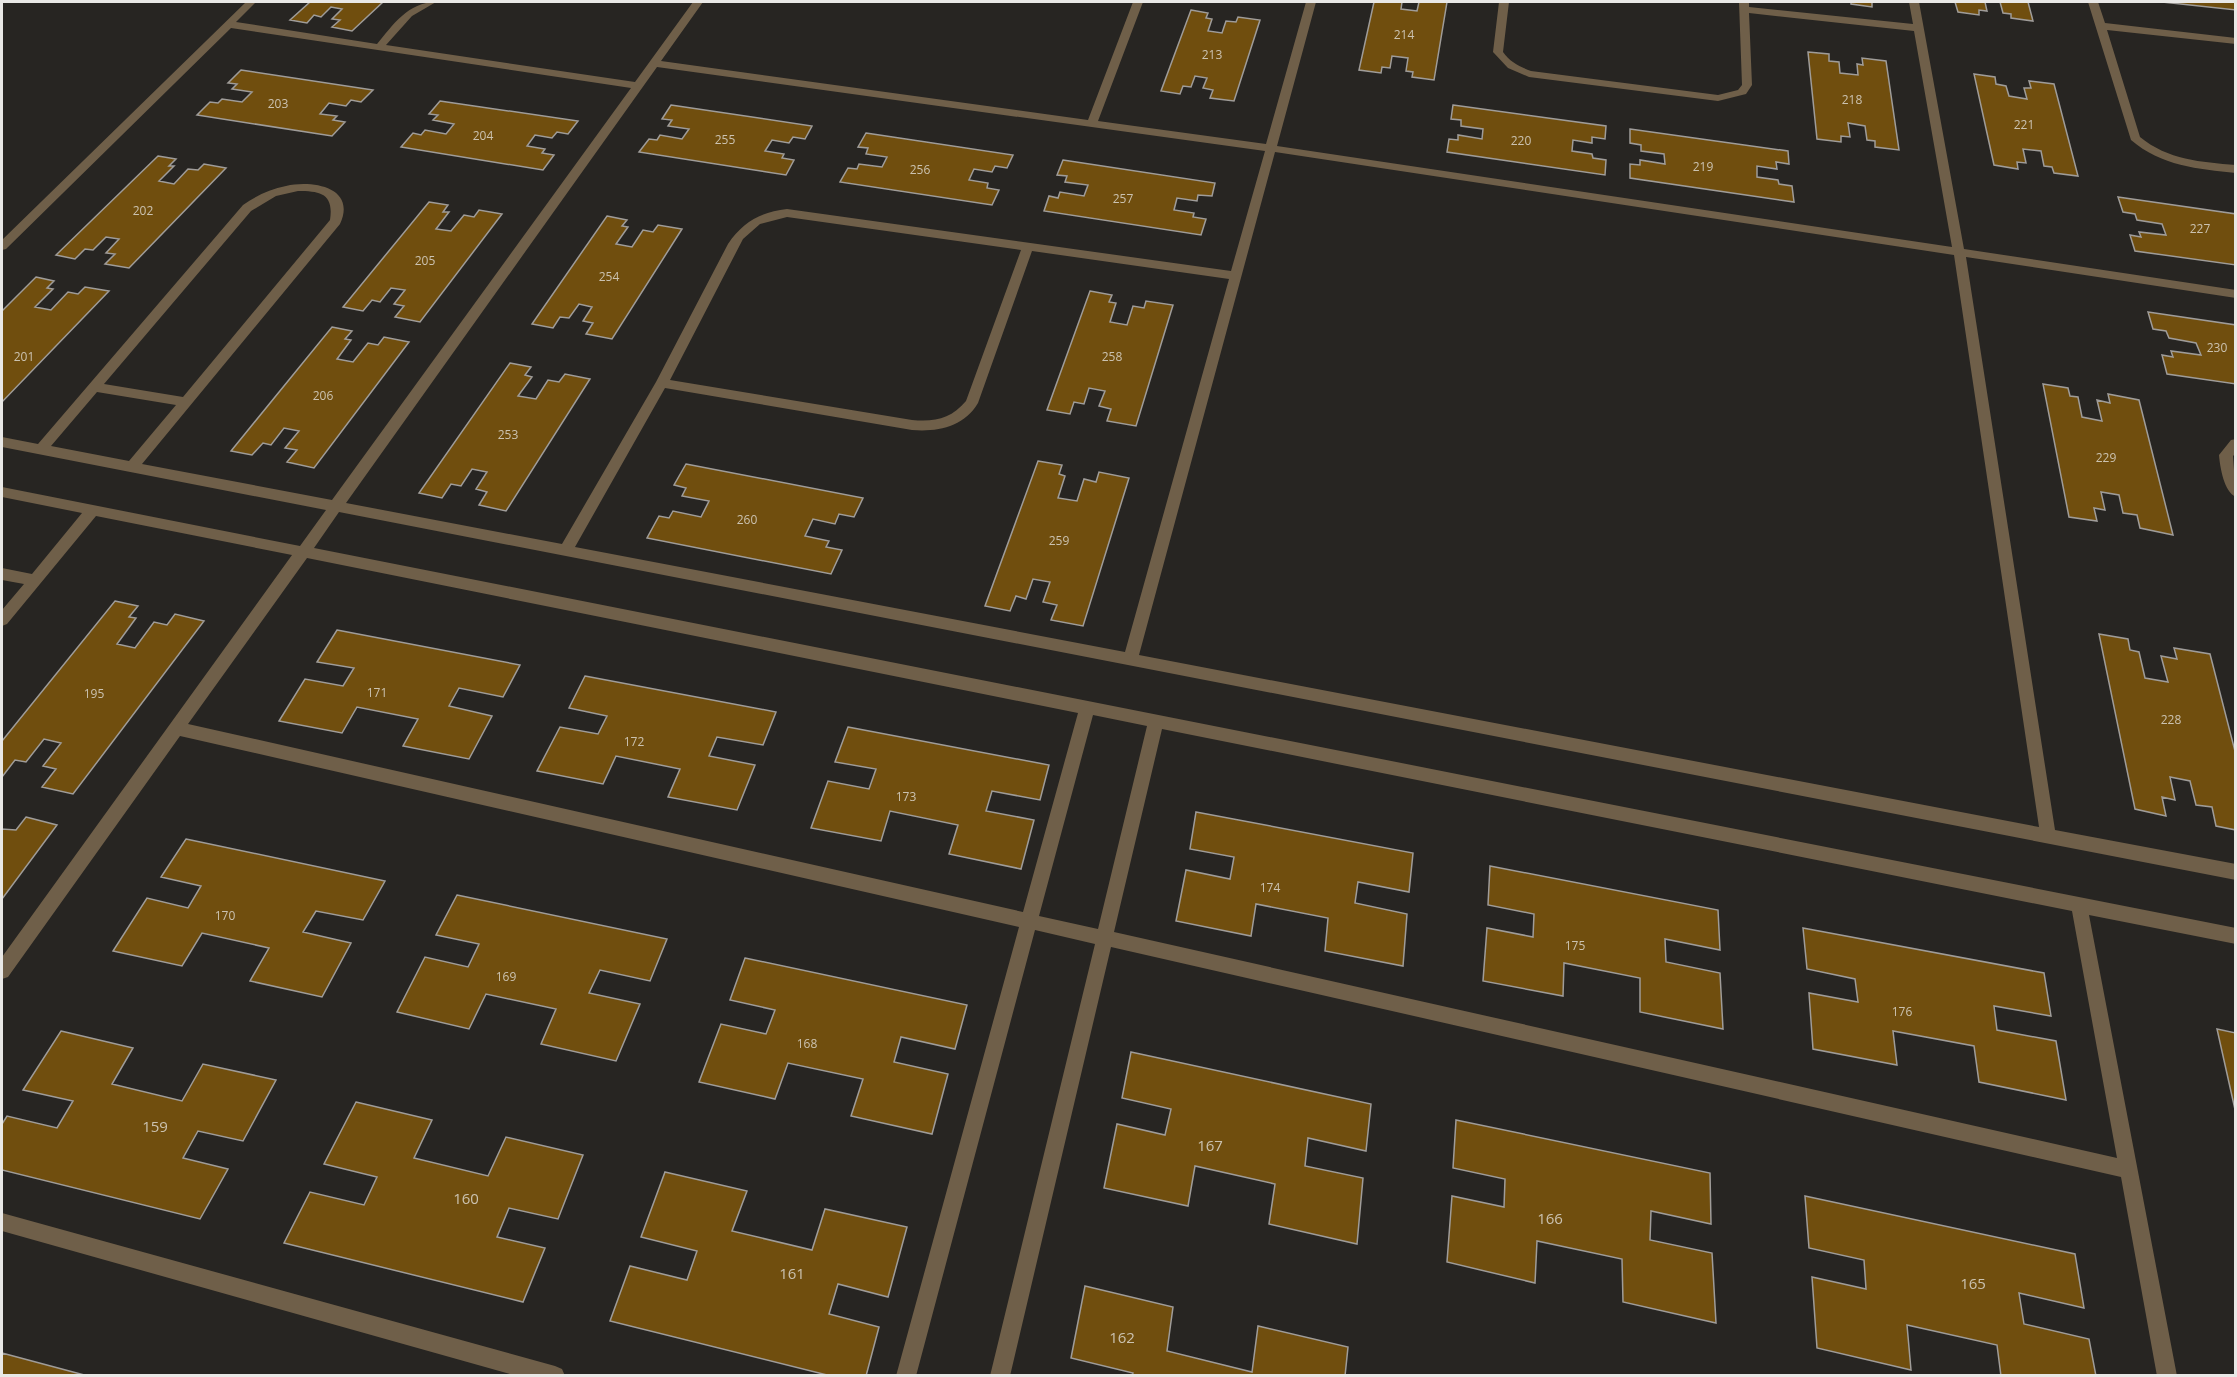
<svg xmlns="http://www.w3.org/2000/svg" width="2237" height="1377" font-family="'Open Sans',sans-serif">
<rect width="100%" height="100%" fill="#272522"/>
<path fill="#704e0e" stroke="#9f9c99" stroke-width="1.5" d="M310 2H383L352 31 332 27 340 20 332 19 342 9 331 7 321 17 314 15 307 23 290 20Z
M1374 2H1402L1401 9 1417 11 1419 2H1447L1434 80 1412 77 1413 72 1406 71 1408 58 1392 56 1390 68 1382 67 1381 73 1359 70Z
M1851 2H1872V7L1851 4Z
M1955 2H1985L1987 11 1979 10V15L1958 12Z
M2000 2H2028L2033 21 2011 18V14L2003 13Z
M2162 2H2236V10Z
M1191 10 1208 13 1206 18 1212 19 1208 31 1222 33 1226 21 1236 22 1238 17 1260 20 1234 101 1210 98 1213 90 1203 88 1207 78 1195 76 1191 87 1183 86 1180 94 1161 91Z
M1808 52 1829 54V61L1839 62 1840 73 1858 75 1857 64 1863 65 1862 58 1886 61 1899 150 1875 147V141L1867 140 1865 126 1848 123 1850 137 1841 136V142L1817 139Z
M241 70 373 90 361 102 351 100 346 106 329 103 320 114 337 116 333 120 345 122 332 136 197 115 210 102 218 103 222 99 242 102 252 92 232 89 237 84 228 83Z
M1974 74 1995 77 1996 84 2006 86 2009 96 2027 99 2024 88H2031L2029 81 2054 84 2078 176 2054 173 2052 167 2044 166 2041 151 2023 149 2026 163 2017 162 2018 169 1994 165Z
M440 101 578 121 568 134 557 132 552 138 535 135 527 146 545 149 542 153 554 155 543 170 401 147 413 133 421 135 425 130 446 134 454 124 433 120 438 115 429 114Z
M671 105 812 126 805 139 793 137 789 143 772 140 765 151 784 154 782 158 794 160 786 175 639 152 649 139 657 140 660 135 682 139 689 129 668 126 672 120 662 119Z
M1453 105 1606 126 1605 139 1592 137V143L1573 140 1572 151 1592 154 1593 158 1606 160 1605 175 1447 152 1449 139 1458 140V135L1482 139 1483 129 1461 126V120L1451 119Z
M1630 129 1788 151 1789 164 1776 162 1777 169 1757 166V177L1778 180 1779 184 1792 186 1794 202 1630 178V164L1640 165V160L1665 164 1664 154 1641 151V145L1630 143Z
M866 133 1013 155 1007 168 995 166 992 172 974 169 969 180 988 183 987 188 999 190 992 205 840 182 848 168 857 169 859 164 882 167 887 157 866 154 868 148 858 147Z
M158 156 176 159 169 166H174L159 181 174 184 188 169 198 170 204 164 226 168 129 268 105 264 115 254 106 253 119 239 106 237 93 250 85 249 75 259 56 255Z
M1063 160 1215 183 1212 196 1198 195 1197 201 1177 198 1174 210 1194 213 1193 217 1206 219 1201 235 1044 211 1049 196 1058 198 1060 192 1084 196 1088 185 1065 182 1067 176 1057 175Z
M2118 197 2236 214V265L2135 251 2130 235 2141 237 2139 232 2166 235 2162 224 2137 220 2135 214 2123 212Z
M429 202 448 205 443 212H449L436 229 451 231 464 215 474 217 479 210 502 214 420 322 395 317 404 306 394 304 405 290 391 288 380 302 372 300 363 311 343 307Z
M607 216 627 220 622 226 628 227 616 244 632 247 643 230 653 232 658 225 682 229 612 339 586 334 593 323 583 321 592 307 579 304 569 318 560 317 553 328 532 324Z
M36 277 54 281 47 288 53 289 35 307 51 310 68 292 78 294 85 287 109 291 2 402V311Z
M1090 291 1112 295 1109 302 1116 303 1110 322 1127 325 1133 306 1144 308 1146 301 1173 305 1136 426 1107 421 1111 409 1099 406 1105 391 1089 388 1084 404 1074 402 1070 414 1047 410Z
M2148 312 2236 325V384L2167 374 2162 355 2173 357 2171 351 2201 355 2196 343 2169 338 2166 331 2153 329Z
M332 327 352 331 345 339 351 340 337 359 353 362 368 343 378 345 384 337 409 342 314 468 287 462 297 450 285 448 299 431 284 428 271 445 263 443 252 455 231 451Z
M510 363 531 367 525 375 532 377 518 396 536 399 548 380 559 382 565 374 590 379 506 511 479 505 487 492 476 489 487 472 472 469 461 486 451 484 442 498 419 493Z
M2043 384 2068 388 2070 396 2078 397 2082 417 2102 421 2097 400 2110 403 2108 394 2139 400 2173 535 2140 528 2137 515 2123 513 2119 495 2101 492 2105 510 2094 508 2097 521 2069 517Z
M1038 461 1062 465 1059 474 1065 476 1058 498 1077 501 1084 479 1096 482 1099 472 1129 478 1083 626 1051 620 1057 605 1043 602 1050 582 1033 579 1026 599 1016 596 1010 611 985 606Z
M686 464 863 498 854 517 839 514 835 524 813 519 805 536 829 541 826 547 842 550 831 574 647 538 659 516 669 518 673 511 701 517 709 501 682 496 686 488 674 485Z
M115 601 138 606 129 617 136 618 117 644 135 648 154 622 167 625 175 614 204 621 73 794 42 787 56 769 43 766 61 743 44 739 26 762 15 760 2 777V741Z
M337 630 520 665 503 697 459 688 449 706 492 716 469 759 403 746 418 719 357 707 342 733 279 721 305 679 343 686 354 668 317 662Z
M2099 634 2128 639 2130 650 2139 652 2145 678 2168 682 2161 656 2177 659 2174 648 2210 654 2236 755V830L2216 826 2212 807 2196 805 2190 781 2170 777 2175 800 2162 797 2166 816 2135 809Z
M585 676 776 712 763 745 717 737 709 756 755 765 737 810 668 797 680 769 616 756 603 784 537 771 560 727 598 734 607 716 569 708Z
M848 727 1049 765 1040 800 992 791 986 811 1034 820 1021 869 949 854 958 825 890 811 881 841 811 828 828 781 869 789 876 769 835 762Z
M1196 812 1413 853 1409 892 1358 882 1355 903 1407 914 1403 966 1325 951 1328 918 1256 904 1251 936 1176 921 1186 870 1230 879 1234 857 1190 849Z
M26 817 57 825 2 899V829L16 830Z
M186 839 385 881 363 920 316 911 303 932 351 943 322 997 250 981 269 948 202 933 182 966 113 951 147 898 188 908 201 886 161 877Z
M1490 866 1718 910 1720 950 1665 939 1666 962 1720 973 1723 1029 1640 1012V978L1564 963 1563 996 1483 981 1487 928 1533 937 1534 914 1488 905Z
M457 895 667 939 650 981 600 970 589 993 640 1004 616 1061 541 1044 556 1009 486 994 469 1029 397 1012 425 957 468 967 479 944 436 935Z
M1803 928 2044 973 2051 1016 1994 1006 1997 1030 2056 1041 2066 1100 1979 1082 1974 1046 1893 1031 1897 1065 1813 1049 1809 993 1858 1002 1855 979 1807 969Z
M745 958 967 1005 955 1049 901 1037 894 1062 948 1074 932 1134 851 1116 863 1079 788 1063 775 1099 699 1082 721 1024 766 1034 775 1010 730 1000Z
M2217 1029 2236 1033V1114Z
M61 1031 133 1048 112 1084 182 1101 203 1064 276 1080 243 1141 198 1131 183 1158 228 1169 200 1219 2 1170V1124L7 1116 57 1128 73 1101 23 1090Z
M1131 1052 1371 1104 1366 1151 1308 1138 1305 1166 1363 1178 1357 1244 1269 1224 1275 1184 1195 1166 1188 1206 1104 1188 1117 1124 1165 1135 1171 1109 1122 1098Z
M356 1102 432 1120 414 1158 488 1176 506 1137 583 1155 558 1219 509 1208 497 1237 545 1248 523 1302 284 1243 310 1192 364 1205 377 1177 324 1164Z
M1456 1120 1710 1173 1711 1224 1651 1211 1650 1240 1712 1253 1716 1323 1623 1302 1622 1259 1537 1241 1535 1283 1447 1262 1452 1196 1504 1207 1505 1179 1453 1168Z
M665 1172 747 1191 732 1231 812 1250 825 1209 907 1227 888 1297 838 1284 829 1314 879 1327 866 1376H831L610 1321 630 1266 687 1280 697 1251 641 1237Z
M1805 1196 2075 1254 2084 1308 2019 1293 2024 1324 2089 1339 2096 1376H2001L1997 1345 1907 1325 1911 1370 1817 1348 1812 1277 1866 1289 1864 1260 1809 1248Z
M1085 1286 1173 1307 1167 1351 1252 1372 1258 1326 1348 1347 1345 1376H1132L1133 1373 1071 1358Z
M2 1353 88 1376H2Z"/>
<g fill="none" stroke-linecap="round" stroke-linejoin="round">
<path fill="#6f5f49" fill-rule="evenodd" d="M246 2H256L236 22 377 44C393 25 408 2 436 2L412 16 386 45 635 82 693 2H703L661 61 1088 120 1133 2H1143L1098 121 1266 144 1306 2H1316L1277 146 1952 247 1914 31 1749 13 1752 85 1746 94 1718 101 1529 77 1508 68 1493 52 1499 2H1509L1503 52C1510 62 1520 67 1531 71L1718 95 1738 90 1742 85 1739 2H1749V7L1913 24 1909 2H1919L1964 249 2236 290V298L1966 257 2055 830 2236 864V880L339 512 314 548 2236 928V944L2089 915 2177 1376H2157L2121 1177 1111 947 1010 1376H990L1095 944 1035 930 916 1376H896L1019 927 180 736 8 977 2 979V957L292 555 96 516 7 624 2 626V610L24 584 2 580V568L32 574 82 513 2 497V487L300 546 326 510 2 447V437L38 444 243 205C256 196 270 189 286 186 312 180 357 187 340 224L142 464 332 500 631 88 231 28 6 249 2 250V240ZM657 67 1265 151 1231 271 787 209C761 212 743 222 728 244L656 382 562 544 346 503ZM1275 152 1954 255 2039 827 1139 655ZM298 191C321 191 334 194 330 220L183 397 104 384 251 211 276 196ZM787 217 1021 250 966 401C951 419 935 422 912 420L670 380 743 239 760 224ZM1032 251 1229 279 1125 652 575 547 665 388 912 430C938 432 964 427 978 403ZM97 392 176 405 129 461 51 446ZM307 558 1078 713 1023 912 188 724ZM1093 715 1147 726 1098 929 1039 916ZM1162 729 2072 911 2117 1158 1114 932Z
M2088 2H2098L2105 23 2236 38V44L2107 30 2140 137C2168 160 2201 162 2236 165V173C2198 169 2161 166 2131 140Z
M2236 439V453L2233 456 2236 497C2224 492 2220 467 2219 455L2231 440Z
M2 1213 555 1366 562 1369 565 1376H517L2 1231Z"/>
</g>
<g text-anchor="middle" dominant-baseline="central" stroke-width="4.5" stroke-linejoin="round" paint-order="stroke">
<g font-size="12" fill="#cbc2b0">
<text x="1404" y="34">214</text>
<text x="1212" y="54">213</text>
<text x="1852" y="99">218</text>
<text x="278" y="103">203</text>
<text x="2024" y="124">221</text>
<text x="483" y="135">204</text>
<text x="725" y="139">255</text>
<text x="1521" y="140">220</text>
<text x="1703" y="166">219</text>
<text x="920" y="169">256</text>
<text x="1123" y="198">257</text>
<text x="143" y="210">202</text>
<text x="2200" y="228">227</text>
<text x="425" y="260">205</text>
<text x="609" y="276">254</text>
<text x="2217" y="347">230</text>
<text x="24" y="356">201</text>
<text x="1112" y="356">258</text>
<text x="323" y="395">206</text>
<text x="508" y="434">253</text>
<text x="2106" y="457">229</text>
<text x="747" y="519">260</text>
<text x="1059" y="540">259</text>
<text x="377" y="692">171</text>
<text x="94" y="693">195</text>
<text x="2171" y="719">228</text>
<text x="634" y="741">172</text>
<text x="906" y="796">173</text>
<text x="1270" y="887">174</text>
<text x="225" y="915">170</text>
<text x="1575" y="945">175</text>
<text x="506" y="976">169</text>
<text x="1902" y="1011">176</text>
<text x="807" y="1043">168</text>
</g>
<g font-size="15" fill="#cbc2b0">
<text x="155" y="1126">159</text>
<text x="1210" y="1145">167</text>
<text x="466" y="1198">160</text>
<text x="1550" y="1218">166</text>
<text x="792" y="1273">161</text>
<text x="1973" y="1283">165</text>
<text x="1122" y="1337">162</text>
</g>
</g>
<rect width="2237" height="1377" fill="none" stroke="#e9e8e6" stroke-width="6"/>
</svg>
